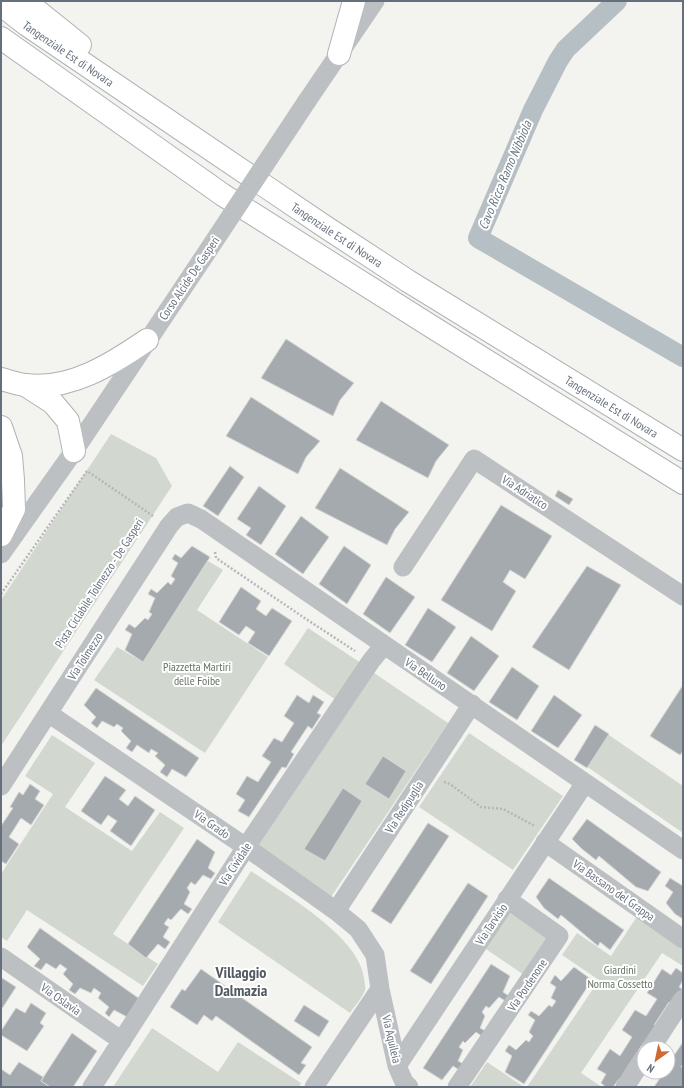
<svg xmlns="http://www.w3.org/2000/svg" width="684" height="1088" font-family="'PT Sans Narrow',sans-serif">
<rect width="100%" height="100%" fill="#f3f3f0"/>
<path fill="#d2d8d0" d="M111 434 156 458 172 486 1 746V600Z
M208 561 223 570 197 610 268 657 205 753 94 680 117 647 143 662Z
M308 628 364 665 339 702 284 664Z
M374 673 448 723 331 897 257 847Z
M469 733 563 796 513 870 419 807Z
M606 733 683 786V833L586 766Z
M52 735 95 763 65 807 132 851 160 812 184 828 113 934 158 964 143 986 27 910 7 941 1 937V874L53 794 25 776Z
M251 871C284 894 359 936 364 978 364 981 366 987 365 990 363 997 354 1007 350 1013L218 922Z
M509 909 550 937 524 975 483 947Z
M638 915 683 945V966L662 953 581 1073 602 1087H527L599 980 562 955 577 933 611 956Z
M152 1028 218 1072 238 1042 301 1083 299 1087H113Z
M487 1062 524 1087H470Z"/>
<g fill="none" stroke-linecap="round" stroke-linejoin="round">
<path stroke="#b6bfc4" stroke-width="20" d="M617 1 566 49 558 61 533 110 478 238 683 357"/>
</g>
<path fill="#a5aaaf" stroke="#d4d5d3" d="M286 339 354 383 340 400 333 416 261 378Z
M251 397 320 441 306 457 298 474 226 436Z
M381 401 449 445 436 461 428 478 356 440Z
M230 466 244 477 218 516 203 506Z
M340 468 409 512 395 529 387 545 315 508Z
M259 486 286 506 261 545 246 535 251 528 237 519Z
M558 490 573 499 569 505 555 496Z
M501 505 552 536 525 579 510 570 503 582 516 591 492 631 441 600Z
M301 516 329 537 303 574 275 554Z
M192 546 210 557 143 662 125 650 132 634 125 630 129 624 135 628 145 618 148 620 152 614 149 612 155 598 148 594 151 589 157 593 168 582 171 585 175 579 171 576 178 563 172 559 175 554 181 558Z
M344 546 371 565 347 604 319 584Z
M587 566 621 585 569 670 532 647Z
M386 577 415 597 390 633 363 614Z
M241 587 261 601 256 609 266 616 272 608 292 621 269 656 248 643 255 632 246 626 239 635 219 622Z
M428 608 456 627 432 662 405 645Z
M471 636 499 656 474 691 447 673Z
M512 667 539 686 517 720 489 702Z
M683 685V751L680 755 650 736Z
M96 688 199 758 186 777 172 769 167 777 160 772 165 765 155 756 158 753 151 749 149 753 137 745 132 752 126 748 131 741 121 731 123 728 117 724 114 727 102 721 97 728 91 723 96 717 84 705Z
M297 695 309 703 313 695 324 702 317 713 321 715 312 729 308 726 291 752 294 754 286 768 282 767 249 817 238 811 245 800 236 794 247 776 258 782 271 762 262 756 274 738 282 742 294 723 284 716Z
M554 695 582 715 558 748 531 731Z
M595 725 609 734 587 768 574 760Z
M383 756 406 771 389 799 365 784Z
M105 776 126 790 119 799 128 806 135 796 155 810 131 846 110 831 117 821 108 815 101 825 81 811Z
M30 784 40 791 35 799 44 805 31 825 21 818 9 837 19 844 6 864 1 861V826L13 808 10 807 19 792 23 795Z
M343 788 362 801 325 861 304 849Z
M587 819 661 872 648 891 636 887 599 856 596 860 582 849 572 839Z
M428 823 449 836 391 924 371 911Z
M197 839 215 852 208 868 215 873 211 879 203 875 195 885 191 882 187 888 190 892 184 904 192 909 188 914 181 909 171 920 168 918 164 924 169 927 163 937 170 942 165 949 158 944 146 958 128 944Z
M549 878 624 930 610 950 600 942 598 946 561 915 558 919 544 908 536 897Z
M670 878 683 886V919L675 914 666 903 673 892 665 886Z
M468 883 488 896 431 984 410 971Z
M40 928 141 1000 129 1018 114 1010 109 1017 105 1013 109 1007 98 998 101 993 94 988 91 993 80 988 75 994 69 990 73 984 63 974 67 969 60 964 56 969 46 963 41 970 34 966 40 959 27 947Z
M491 964 510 976 503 992 510 997 507 1002 499 997 489 1008 486 1006 482 1012 485 1016 480 1028 487 1032 483 1037 476 1032 465 1043 463 1041 459 1047 463 1050 458 1061 465 1065 461 1071 453 1066 442 1080 423 1068Z
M574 967 592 980 524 1084 505 1072 512 1056 505 1051 509 1045 516 1050 526 1040 529 1042 533 1036 529 1032 535 1020 528 1015 531 1011 539 1016 549 1005 552 1007 556 1001 551 998 556 987 550 983 555 975 561 981Z
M676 968 683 973V980L679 987 682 989 672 1004 669 1002 654 1025 658 1028 644 1042 628 1066 622 1081 619 1079 613 1087H606L601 1083 606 1074 597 1069 610 1049 620 1056 632 1037 622 1030 635 1010 646 1016 657 999 647 993 662 969 671 975Z
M201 969 312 1047 301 1063 306 1065 299 1075 216 1016 212 1021 204 1015 197 1025 170 1007 182 989 185 991Z
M2 978 16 987 1 1010V979Z
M31 1003 46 1013 40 1023 44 1026 27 1051 1 1035V1031L16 1008 25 1013Z
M304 1005 329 1021 319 1037 294 1021Z
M72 1033 97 1051 73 1087H50L41 1081Z
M683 1042V1064L681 1067 683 1068V1087H654L660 1078 656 1075 659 1072H668V1062L669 1063Z
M19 1062 43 1077 41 1081 50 1087H1V1069L10 1075Z"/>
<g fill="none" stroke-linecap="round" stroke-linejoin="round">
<g stroke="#b0b3b6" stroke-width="24">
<g id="highway">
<path d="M25 1 80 45"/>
<path id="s1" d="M1 5 27 25 324 226 408 281 683 450"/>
<path d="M1 38 223 195 437 330 683 483"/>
<path d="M339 54 354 1"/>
<path d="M1 379C9 381 17 384 25 385 70 391 112 364 147 340"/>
<path d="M25 385 53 403 68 421 74 451"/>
<path d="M1 427 11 456 13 480 14 509 1 535"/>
</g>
</g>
<path stroke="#b5b7ba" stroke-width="2.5" stroke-dasharray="2 2" stroke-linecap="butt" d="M215 552 216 558 306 619 355 651
M1 594 87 471 153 516
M444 782 450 784 481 807 503 809 535 826"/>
<path stroke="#bdc0c3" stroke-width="19" d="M307 101 375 1
M1 554 74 451 201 261
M403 567 474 459 683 596
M48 713 246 847 336 911 358 929 375 955 380 989 397 1066 404 1082 409 1087
M1 786 169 526 177 517 188 513 201 519 683 850
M545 842 683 939
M336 911 472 704
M1 957 122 1041
M651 1048 683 999
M397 1066 585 783
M92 1087 246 847 371 661 384 645
M314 1087 380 989
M457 1087 559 936 507 899
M625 1087 644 1058"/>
<use href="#highway" stroke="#fff" stroke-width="22"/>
<path stroke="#bdc0c3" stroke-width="19" d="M201 261 307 101"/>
</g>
<g text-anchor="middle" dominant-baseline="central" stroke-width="4" stroke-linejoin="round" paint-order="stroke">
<g font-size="12" fill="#66707d" stroke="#fff">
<text stroke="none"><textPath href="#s1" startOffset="83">Tangenziale Est di Novara</textPath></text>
<text stroke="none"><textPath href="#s1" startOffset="407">Tangenziale Est di Novara</textPath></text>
<text transform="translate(189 278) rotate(-56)">Corso Alcide De Gasperi</text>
<text stroke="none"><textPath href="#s1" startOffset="731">Tangenziale Est di Novara</textPath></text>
<text transform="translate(525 492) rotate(33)">Via Adriatico</text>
<text transform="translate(99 583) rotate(-57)">Pista Ciclabile Tolmezzo - De Gasperi</text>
<text transform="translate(85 656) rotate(-57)">Via Tolmezzo</text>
<text transform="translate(426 674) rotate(34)">Via Belluno</text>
<text transform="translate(404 807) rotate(-57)">Via Redipuglia</text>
<text transform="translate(212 824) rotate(35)">Via Grado</text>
<text transform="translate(235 864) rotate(-57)">Via Cividale</text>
<text transform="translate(614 890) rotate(35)">Via Bassano del Grappa</text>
<text transform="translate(491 924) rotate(-56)">Via Tarvisio</text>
<text transform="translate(527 985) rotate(-56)">Via Pordenone</text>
<text transform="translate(61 999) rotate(35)">Via Oslavia</text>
<text transform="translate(392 1039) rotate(77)">Via Aquileia</text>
</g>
<g font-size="12" fill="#657564" stroke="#fff">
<text x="197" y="666">Piazzetta Martiri<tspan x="197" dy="14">delle Foibe</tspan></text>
<text x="620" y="969">Giardini<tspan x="620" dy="14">Norma Cossetto</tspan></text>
</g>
<g font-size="13" font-style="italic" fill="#677782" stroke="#fff">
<text transform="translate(505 175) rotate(-67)">Cavo Ricca Ramo Nibbiola</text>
</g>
<g font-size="16" font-weight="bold" fill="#535a63" stroke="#fff">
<text x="241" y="972">Villaggio<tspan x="241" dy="18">Dalmazia</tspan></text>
</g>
</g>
<rect width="684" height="1088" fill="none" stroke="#66707d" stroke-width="4"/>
<g transform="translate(656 1060) rotate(213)"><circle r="19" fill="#ffffff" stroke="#c2c6cb"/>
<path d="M0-3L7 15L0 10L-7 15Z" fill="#ce6b35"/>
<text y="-6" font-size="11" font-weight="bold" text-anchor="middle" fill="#66707d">N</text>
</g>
</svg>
